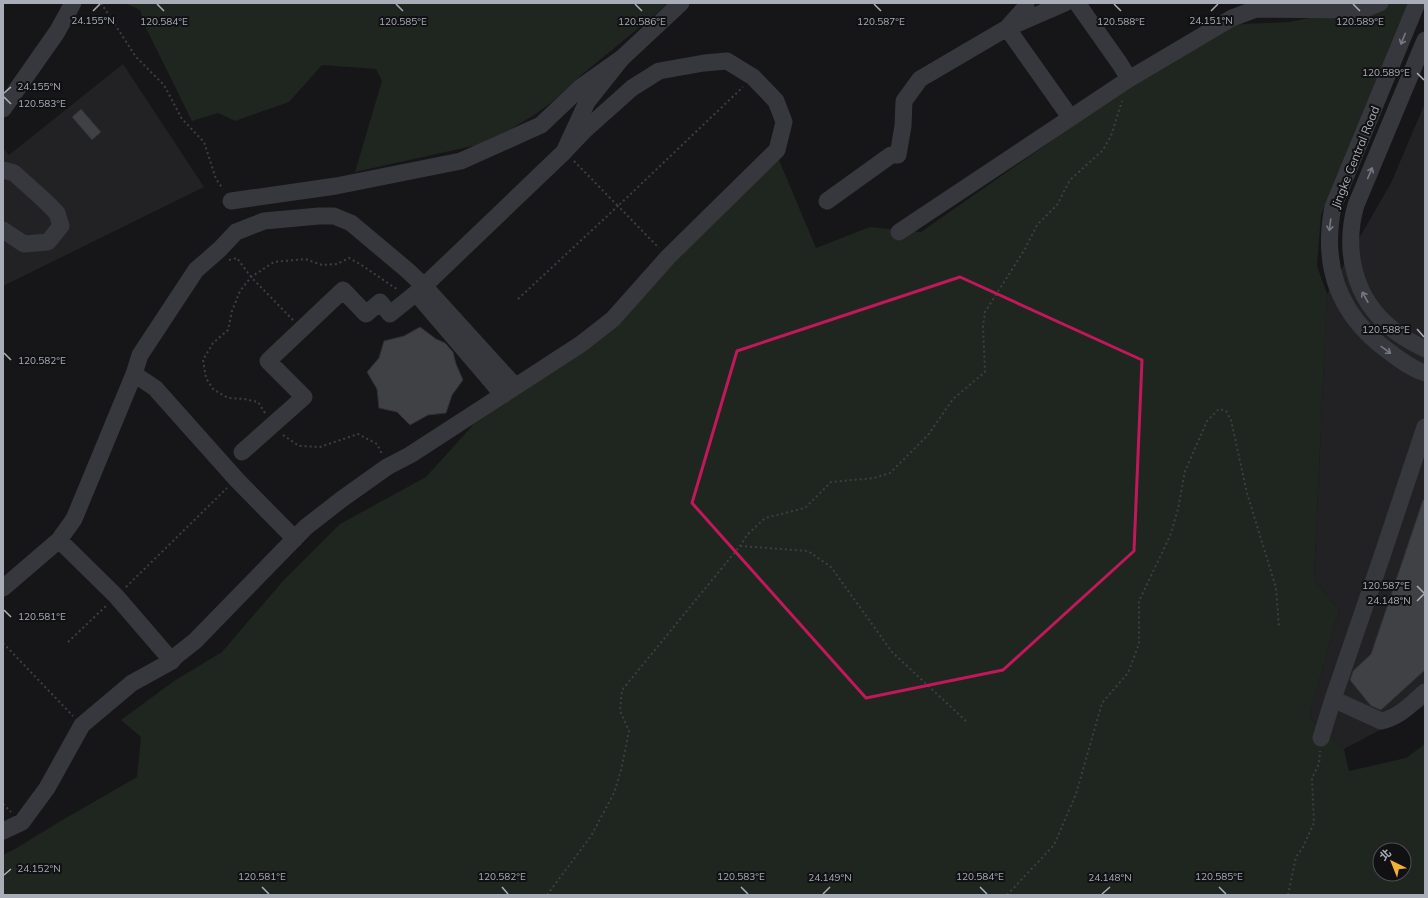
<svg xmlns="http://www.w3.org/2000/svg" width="1428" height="898" font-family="Mulish,'Noto Sans TC',sans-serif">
<rect width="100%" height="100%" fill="#161618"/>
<path fill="#222225" d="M123 64 204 187 3 286V148L9 155Z
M1425 103V706L1344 749 1309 717 1339 610 1314 579 1327 294 1391 183Z"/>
<path fill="#1e261f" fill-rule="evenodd" d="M125 3H669L579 77 552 102 537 113 508 131 477 145 355 172 382 81 376 69 322 65 289 102 235 121 218 113 192 121 146 28 140 10Z
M1383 3H1411L1321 215 1317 266 1327 294 1314 579 1339 610 1309 717 1344 749 1349 771 1406 758 1425 744V895H3V855L15 849 59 822 137 777 141 737 121 720 174 681 222 652 282 582 340 524 426 477 474 424 621 323 693 238 779 160 816 248 870 227 921 232 1073 126 1225 25 1289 22ZM1380 850H1404V874H1380Z"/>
<path fill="#404145" stroke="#303034" d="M81 109 101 132 92 140 72 117Z
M420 327 436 339 445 343 453 352 456 364 463 380 452 395 446 413 428 415 410 425 397 412 379 408 377 389 367 372 379 358 384 341 404 336Z
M1423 500H1425V670L1381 710 1371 706 1350 680 1353 671 1371 654Z"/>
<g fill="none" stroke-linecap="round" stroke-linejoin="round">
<path stroke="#3d3f44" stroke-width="2" stroke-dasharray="2 3" stroke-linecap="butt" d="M101 3 136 57 164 85 182 119 204 142 216 179 223 189
M574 161 618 206 743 87
M229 260 237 258 251 277 293 320
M518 299 618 206 659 248
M265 413 258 402 244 399 228 398 213 389 206 378 203 360 213 343 228 330 232 311 240 291 251 277 274 262 305 259 322 265 337 264 349 258 360 264 398 290
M283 435 299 446 320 447 358 434 377 444 382 454
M740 546 808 551 831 567 892 652 967 722
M126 587 227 488
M68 642 107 605
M3 643 73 716
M3 804 11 812
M547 895 591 836 614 793 621 770 629 731 620 711 622 690 740 546 747 535 765 518 805 508 831 482 874 478 890 473 928 435 953 399 985 372 983 326 985 312 1025 249 1037 225 1057 205 1070 180 1103 150 1111 136 1122 101
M1007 895 1054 845 1076 794 1102 703 1128 673 1139 644V601L1170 536 1178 509 1185 471 1207 421 1219 409 1226 411 1231 420 1247 493 1276 588 1279 627
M1288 895 1296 857 1303 847 1314 823 1312 778 1319 764 1320 751"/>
<path stroke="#37383d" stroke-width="17" d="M1026 3 1025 8 1007 28 1070 117
M1077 3 1120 64 1129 79
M1417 3 1333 207C1321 268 1340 317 1391 353 1402 361 1412 369 1425 373
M1425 40 1356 205C1343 250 1354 298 1391 328 1401 337 1413 343 1425 349
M3 109 57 32 73 3
M3 170 14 173 44 200 57 213 61 226 48 242 24 244 3 230
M231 201 336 186 461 161 541 125 581 87 622 58
M827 201 891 155H898L903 126 904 101 920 79 1007 28 1065 3
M899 232 1129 79 1232 18 1256 9 1363 10 1380 3
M424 286 564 152 587 102 622 58 681 3
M134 374 155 388 237 480 295 539
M242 452 304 397 268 361 343 290 366 314 380 302 390 314 416 293 503 395
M59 540 116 596 172 661
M3 588 59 540 74 519 134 374 140 355 196 270 220 249 236 232 264 221 319 216H334L351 223 407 270 424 286 515 386
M1333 699 1381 721C1399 718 1412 703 1425 692
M1321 738 1333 699 1381 559 1425 427
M3 831 22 822 47 788 82 725 132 683 172 661 176 656 195 641 306 527 342 499 387 467 410 455 581 344 613 319 668 257 777 150 784 122 776 101 753 77 727 61 704 63 659 71 632 88 585 130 564 152"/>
</g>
<defs><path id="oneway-shaft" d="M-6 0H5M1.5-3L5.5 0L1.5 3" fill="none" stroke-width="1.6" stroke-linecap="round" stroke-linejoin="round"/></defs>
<g stroke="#757881">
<use href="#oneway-shaft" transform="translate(1403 39) rotate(112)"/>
<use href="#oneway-shaft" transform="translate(1370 173) rotate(-67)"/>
<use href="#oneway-shaft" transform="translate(1330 225) rotate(97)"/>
<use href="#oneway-shaft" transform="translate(1365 297) rotate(-119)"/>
<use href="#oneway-shaft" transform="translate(1386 350) rotate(36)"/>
</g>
<path fill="none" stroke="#c2185b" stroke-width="3" stroke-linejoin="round" d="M960 277 1142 360 1134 551 1003 670 866 698 692 503 737 351Z"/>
<path fill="none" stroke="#a8adb8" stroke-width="1.5" d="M157 4 164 11M396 4 403 11M635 4 642 11M874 4 881 11M1114 4 1121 11M1353 4 1360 11M93 11 100 4M1211 11 1218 4M1417 73 1424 80M4 93 11 87M4 97 11 104M1417 329 1424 337M4 353 11 360M1417 586 1424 593M1417 601 1424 594M4 610 11 617M4 875 11 869M262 887 269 894M502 887 508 894M741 887 748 894M980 887 987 894M1219 887 1226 894M823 894 830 887M1102 894 1110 887"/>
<g text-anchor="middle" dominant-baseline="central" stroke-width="4" stroke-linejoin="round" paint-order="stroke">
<g font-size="12" fill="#a8adb8" stroke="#111113">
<text transform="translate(1355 157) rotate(-68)">Jingke Central Road</text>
</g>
</g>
<g font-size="10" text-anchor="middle" fill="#a8adb8" stroke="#111113" stroke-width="4" stroke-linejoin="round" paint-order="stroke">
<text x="93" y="24">24.155°N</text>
<text x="1211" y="24">24.151°N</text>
<text x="1360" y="25">120.589°E</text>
<text x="164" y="25">120.584°E</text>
<text x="403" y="25">120.585°E</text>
<text x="642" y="25">120.586°E</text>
<text x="881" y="25">120.587°E</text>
<text x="1121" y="25">120.588°E</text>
<text x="1386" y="76">120.589°E</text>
<text x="39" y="90">24.155°N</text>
<text x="42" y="107">120.583°E</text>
<text x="1386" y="333">120.588°E</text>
<text x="42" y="364">120.582°E</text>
<text x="1386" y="589">120.587°E</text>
<text x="1389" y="604">24.148°N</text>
<text x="42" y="620">120.581°E</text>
<text x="39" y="872">24.152°N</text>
<text x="262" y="880">120.581°E</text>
<text x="502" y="880">120.582°E</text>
<text x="741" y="880">120.583°E</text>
<text x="980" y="880">120.584°E</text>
<text x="1219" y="880">120.585°E</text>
<text x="830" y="881">24.149°N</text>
<text x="1110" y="881">24.148°N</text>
</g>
<rect width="1428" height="898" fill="none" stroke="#a8adb8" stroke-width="8"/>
<g transform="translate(1392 862) rotate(317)"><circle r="19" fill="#111113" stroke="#4d4f55"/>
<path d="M0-3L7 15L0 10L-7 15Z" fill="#f2b134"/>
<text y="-6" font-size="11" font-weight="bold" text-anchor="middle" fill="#a8adb8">北</text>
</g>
</svg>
